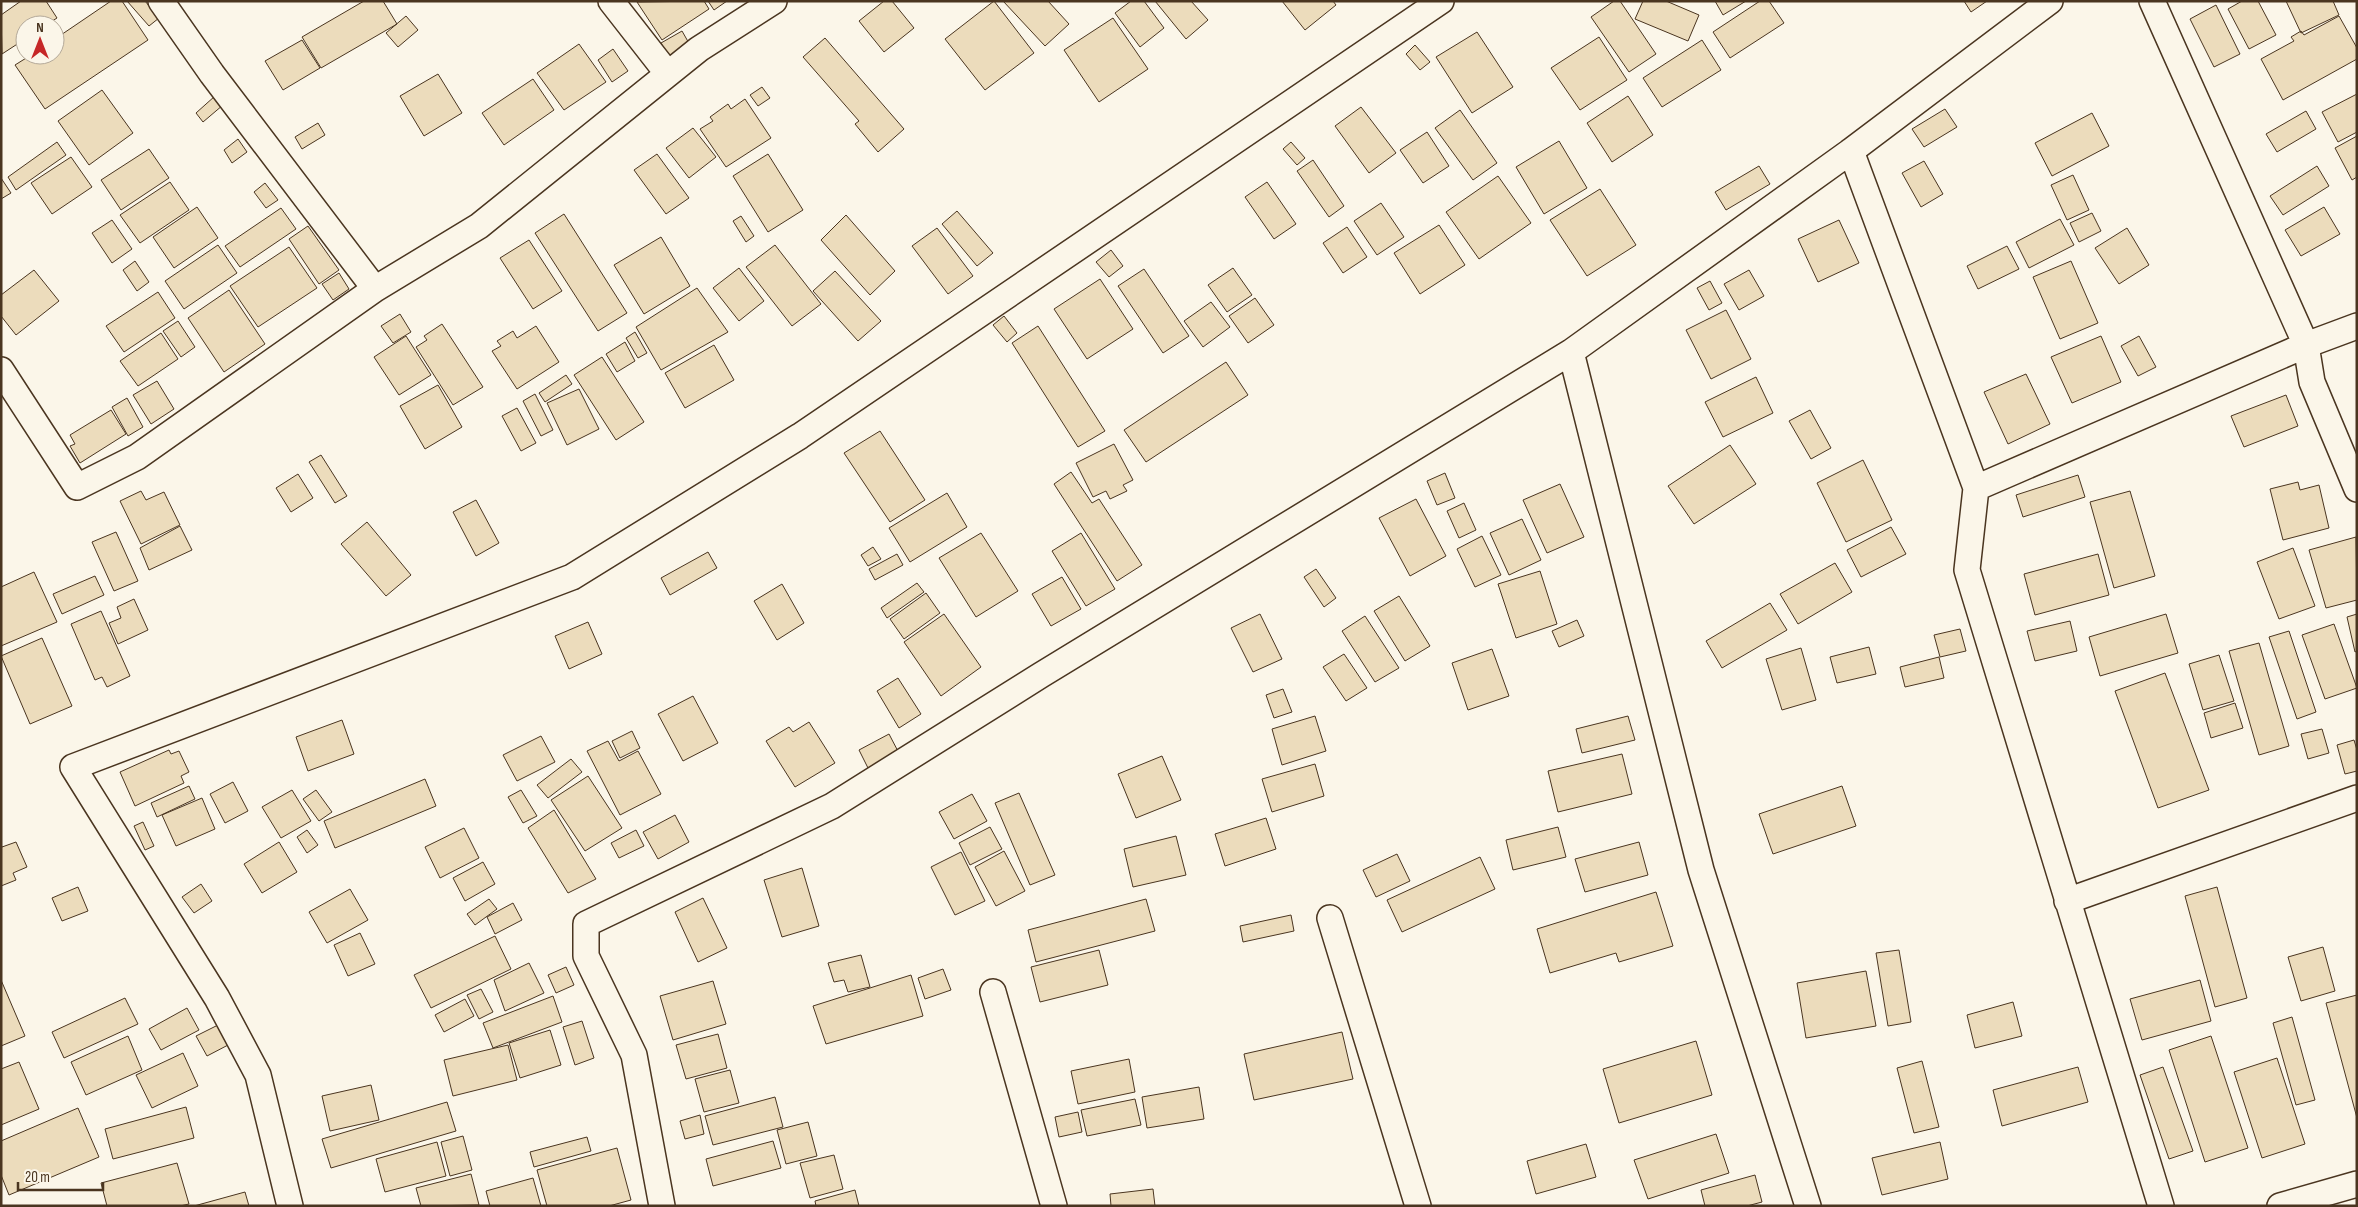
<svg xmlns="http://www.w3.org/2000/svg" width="2358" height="1207" font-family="'Sofia Sans Condensed',sans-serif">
<rect width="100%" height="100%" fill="#fbf6e9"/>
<path fill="#ecdcbc" stroke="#4a3520" d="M21 1H46L57 18 46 25H25V39L2 54 1 15Z
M111 1H122L148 40 45 109 15 65 31 55H55V39Z
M127 1H145L159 18 149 26Z
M364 1H383L397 24 321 68 302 37Z
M704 1 709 9 662 40 637 2Z
M708 1H727L714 10Z
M884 1H892L914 28 884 52 859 21Z
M994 1 1034 53 985 90 945 39Z
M1003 1H1048L1069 24 1045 46Z
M1131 1H1144L1164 28 1140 47 1115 13Z
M1155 1H1191L1208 20 1186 39Z
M1282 1H1333L1336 5 1305 30Z
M1614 1H1620L1656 54 1629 72 1591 17Z
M1643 1H1666L1699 15 1688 41 1635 19Z
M1715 1H1746L1723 15Z
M1760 1H1769L1784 23 1730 58 1713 32Z
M1964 1H1987L1971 12Z
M2242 1H2258L2276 35 2249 49 2228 9Z
M2286 1H2333L2339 15 2301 33Z
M2216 5 2240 54 2214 67 2190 19Z
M406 16 418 30 398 47 386 33Z
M2339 16 2357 48V59L2283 100 2261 59 2294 41 2291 37 2301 31 2304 35Z
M1113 18 1148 69 1099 102 1064 50Z
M682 31 690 45 668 57 661 43Z
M1477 32 1513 87 1472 113 1436 57Z
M1599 37 1627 80 1580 110 1551 68Z
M825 38 904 129 878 152 855 124 859 121 803 57Z
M302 40 320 68 283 90 265 61Z
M1702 40 1721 70 1662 107 1643 78Z
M579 44 606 82 564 110 537 73Z
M1415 45 1430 62 1420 70 1406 54Z
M613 49 628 71 612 82 598 60Z
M438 74 462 113 424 136 400 96Z
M533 79 554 110 504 145 482 113Z
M762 87 770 98 758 106 750 95Z
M102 90 133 133 89 165 58 121Z
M2357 94V132L2338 142 2322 112Z
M215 96 223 105 203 122 196 113Z
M1628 96 1653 135 1612 162 1587 123Z
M745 99 771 138 726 167 700 129 713 121 710 117 728 104 731 109Z
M1361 107 1396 153 1369 173 1335 126Z
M1945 109 1957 127 1924 147 1912 129Z
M1460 110 1497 163 1473 180 1435 128Z
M2306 111 2316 129 2277 152 2266 134Z
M2092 113 2109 146 2052 176 2035 143Z
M318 123 325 135 302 149 295 137Z
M693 128 716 157 689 178 666 148Z
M1427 132 1449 166 1423 183 1400 150Z
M2357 136V177L2352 180 2335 148Z
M238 139 247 152 232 163 224 150Z
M1559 141 1587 188 1544 214 1516 167Z
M57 142 66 155 16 190 8 177Z
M1291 142 1305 158 1297 165 1283 149Z
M149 149 169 178 121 210 101 180Z
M657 154 689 198 666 214 634 170Z
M768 154 803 210 768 232 733 176Z
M71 157 92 187 52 214 31 183Z
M1313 160 1344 206 1329 217 1297 171Z
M1924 161 1943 194 1921 207 1902 173Z
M1759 166 1770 184 1726 210 1715 192Z
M2317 166 2329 186 2283 215 2270 196Z
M2073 175 2089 210 2067 220 2051 185Z
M1498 176 1531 223 1479 259 1446 212Z
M1 178 11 193 1 199Z
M170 182 189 210 140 243 120 215Z
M1267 182 1296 224 1274 239 1245 197Z
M265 183 278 200 266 208 254 192Z
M1600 189 1636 245 1587 276 1550 220Z
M1381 203 1404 237 1377 255 1354 221Z
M197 207 218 238 174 268 153 237Z
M2324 207 2340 234 2301 256 2285 230Z
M281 208 296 229 240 267 225 246Z
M957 211 993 253 977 266 942 224Z
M2092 213 2101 231 2079 242 2070 223Z
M564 214 627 313 598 331 535 233Z
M846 215 895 271 870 295 821 240Z
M741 216 754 236 746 242 733 221Z
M2060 219 2074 245 2029 268 2016 242Z
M112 220 132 249 112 263 92 233Z
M1839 220 1859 263 1818 282 1798 239Z
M1439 225 1465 265 1420 294 1394 253Z
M308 226 339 270 319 284 289 239Z
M1347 227 1367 257 1343 273 1323 243Z
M937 228 973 276 948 294 912 246Z
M2127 228 2149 265 2119 284 2095 248Z
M661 237 690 286 644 314 614 265Z
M529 240 562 291 533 309 500 258Z
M218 245 237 273 184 309 165 281Z
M775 245 821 304 792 326 746 267Z
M2007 246 2019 269 1978 289 1967 266Z
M289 247 317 288 258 327 230 286Z
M1111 250 1123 266 1109 277 1096 262Z
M135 261 149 282 137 291 123 270Z
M2071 261 2098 323 2060 339 2033 277Z
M739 268 764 301 739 321 713 288Z
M1233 268 1252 295 1227 312 1208 285Z
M1144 269 1189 336 1163 353 1118 286Z
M34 270 59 301 16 335 1 316V295Z
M1749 270 1764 296 1739 310 1724 284Z
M835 271 881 321 858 341 813 291Z
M339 273 349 289 333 300 322 284Z
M1100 279 1133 329 1087 359 1054 309Z
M1710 281 1722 303 1709 310 1697 288Z
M697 288 728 332 661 370 636 327Z
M229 290 265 344 224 372 188 318Z
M158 292 175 318 124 352 106 326Z
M1255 298 1274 325 1248 343 1229 316Z
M1211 302 1230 327 1203 347 1184 321Z
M1726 310 1751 359 1711 379 1686 330Z
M400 314 411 332 393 343 381 326Z
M1004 316 1017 333 1007 342 993 325Z
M178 321 195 347 181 357 163 331Z
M442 324 483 387 453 405 416 347 427 340 424 336Z
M536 326 559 362 517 389 492 351 501 346 497 341 513 331 517 338Z
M1038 326 1105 431 1078 447 1012 343Z
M635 332 647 353 638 358 626 338Z
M161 333 178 359 138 386 120 361Z
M406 336 431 375 399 395 374 357Z
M2101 336 2121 382 2072 403 2051 357Z
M2139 336 2156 367 2138 376 2121 346Z
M625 342 635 361 617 372 606 354Z
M714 345 734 380 685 408 665 373Z
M602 357 644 422 616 440 574 375Z
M1226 362 1248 395 1146 462 1124 430Z
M2026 374 2050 424 2008 444 1984 392Z
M566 375 572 384 545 402 539 393Z
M1756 377 1773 413 1723 437 1705 402Z
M157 381 174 409 151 424 133 395Z
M438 385 462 427 425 449 400 406Z
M579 389 599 429 567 445 547 403Z
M535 394 553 430 541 436 523 401Z
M2286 395 2298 426 2244 447 2231 416Z
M127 398 143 427 128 436 112 407Z
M517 408 536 443 521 451 502 416Z
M111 410 126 434 80 463 70 446 75 444 70 435Z
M1810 410 1831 448 1811 459 1789 421Z
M880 431 925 500 890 522 844 453Z
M1114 444 1133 480 1123 485 1127 491 1110 499 1106 491 1093 497 1076 463Z
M1730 445 1756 484 1694 524 1668 486Z
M321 455 347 496 335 503 309 462Z
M1863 460 1892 520 1846 542 1817 483Z
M1071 472 1092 503 1099 499 1142 565 1117 581 1054 484Z
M1445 473 1455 498 1437 505 1427 481Z
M298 474 313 498 291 512 276 488Z
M2078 475 2085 497 2023 517 2016 495Z
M2298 482 2300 490 2319 485 2329 528 2283 540 2270 489Z
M1560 484 1584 537 1547 553 1523 500Z
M141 491 146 500 164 492 180 525 141 544 120 501Z
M2130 491 2155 576 2114 588 2090 502Z
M947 493 967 527 910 562 889 528Z
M1416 499 1446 556 1410 576 1379 518Z
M476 500 499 543 476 556 453 512Z
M1464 503 1476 530 1459 538 1447 511Z
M1522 519 1541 560 1509 575 1490 533Z
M367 522 411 575 386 596 341 544Z
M180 526 192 550 149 570 140 548Z
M1891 527 1906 554 1861 577 1847 550Z
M116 532 138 581 114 591 92 542Z
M981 533 1018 591 976 617 939 558Z
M1081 533 1115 589 1086 606 1052 551Z
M1482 536 1501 575 1475 587 1457 549Z
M2356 537 2357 600 2326 608 2309 550Z
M873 547 881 559 868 566 861 555Z
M2293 548 2315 606 2279 619 2257 562Z
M708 552 717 568 670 595 661 578Z
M897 554 903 565 875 580 869 569Z
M2098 554 2109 595 2035 615 2024 574Z
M1835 563 1852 592 1798 624 1780 594Z
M1316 569 1336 598 1324 607 1304 577Z
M1540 571 1557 624 1516 638 1498 584Z
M34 572 57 622 1 646V587Z
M95 576 104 595 62 614 53 594Z
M1062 577 1081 609 1051 626 1032 594Z
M917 583 924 592 887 618 881 608Z
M782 584 804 623 777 640 754 601Z
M926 593 940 613 904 639 890 619Z
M1399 596 1430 646 1405 661 1374 611Z
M134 599 148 630 118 644 109 623 121 618 117 607Z
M1770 603 1787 630 1722 668 1706 641Z
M101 611 130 676 107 687 102 677 95 680 71 624Z
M944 614 981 667 941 696 904 642Z
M1260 614 1282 659 1253 672 1231 628Z
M2166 614 2178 653 2100 676 2089 637Z
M2357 614V651L2355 652 2347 617Z
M1365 616 1399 668 1375 682 1342 631Z
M1577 620 1584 636 1559 647 1552 631Z
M2070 621 2077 651 2035 661 2027 631Z
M588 622 602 654 569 669 555 636Z
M2334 624 2357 688 2325 699 2302 635Z
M1960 629 1966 651 1940 657 1934 635Z
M2289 631 2316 712 2297 719 2269 637Z
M42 638 72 706 30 724 1 656Z
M2259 643 2289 746 2259 755 2229 651Z
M1869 647 1876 674 1837 683 1830 657Z
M1801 648 1816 700 1782 710 1766 659Z
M1492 649 1509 696 1468 710 1452 663Z
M1344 654 1367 688 1346 701 1323 667Z
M2219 655 2234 701 2203 710 2189 664Z
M1939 657 1944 678 1905 687 1900 667Z
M2165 673 2209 790 2158 808 2115 691Z
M898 678 921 714 899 728 877 691Z
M1283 689 1292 712 1274 718 1266 695Z
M693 696 718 743 683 761 658 714Z
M2235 703 2243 728 2211 738 2204 713Z
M1315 716 1326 751 1282 765 1272 729Z
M1628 716 1635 740 1582 753 1576 729Z
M342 720 354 754 308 771 296 737Z
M809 722 835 763 795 787 766 741 789 727 793 732Z
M2322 729 2329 753 2308 759 2301 734Z
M632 731 640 748 620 758 612 741Z
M889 734 901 757 870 772 859 750Z
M541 736 555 762 517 781 503 755Z
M2354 740 2357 750V771L2345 774 2337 745Z
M608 741 619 761 638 751 661 794 620 815 587 751Z
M169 750 171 754 179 751 189 772 181 776 184 783 135 806 120 772Z
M1622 754 1632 794 1558 812 1548 771Z
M1162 756 1181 800 1136 818 1118 774Z
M571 759 582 772 548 798 537 785Z
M1315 764 1324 796 1272 812 1262 779Z
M588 776 622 828 585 851 551 800Z
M425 779 436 806 335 848 324 821Z
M233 782 248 811 225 823 210 794Z
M189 786 195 799 157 817 151 803Z
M1842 786 1856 826 1773 854 1759 814Z
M292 790 311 821 281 838 262 807Z
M316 790 332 812 319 821 303 799Z
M521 790 537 816 523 823 508 797Z
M1019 793 1055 875 1030 885 995 803Z
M972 794 987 821 954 839 939 812Z
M202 798 215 829 176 846 162 815Z
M554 810 596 879 568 893 528 828Z
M675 815 689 842 658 859 643 832Z
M1266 818 1276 849 1225 866 1215 834Z
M143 822 154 846 145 850 134 826Z
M990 827 1002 849 970 865 959 843Z
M1558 827 1566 857 1513 870 1506 840Z
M464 828 479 858 440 878 425 847Z
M307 830 318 845 307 853 297 837Z
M636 830 644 846 619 858 611 843Z
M1176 836 1186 875 1133 887 1124 849Z
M16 842 27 867 13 873 16 880 1 886V844L2 847Z
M279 842 297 872 262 893 244 864Z
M1639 842 1648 875 1585 892 1575 859Z
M1004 851 1025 891 996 906 975 867Z
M961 852 985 901 955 915 931 867Z
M1397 854 1410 881 1376 897 1363 870Z
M1480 857 1495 889 1402 932 1387 900Z
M483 862 495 884 465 901 453 878Z
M802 868 819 926 782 937 764 880Z
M201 884 212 901 194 913 182 897Z
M78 887 88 911 62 921 52 898Z
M2217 887 2247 998 2215 1007 2185 896Z
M350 889 368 920 327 943 309 912Z
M1656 892 1673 946 1619 962 1616 953 1550 973 1537 929Z
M703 898 727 948 698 962 675 912Z
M489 899 497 909 475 925 467 914Z
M1146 899 1155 931 1036 962 1028 930Z
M513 903 522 920 495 934 487 917Z
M1291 915 1294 931 1243 942 1240 926Z
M360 933 375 964 348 976 334 945Z
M495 936 511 969 431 1008 414 975Z
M2323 947 2335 991 2301 1001 2288 957Z
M1099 950 1108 985 1040 1002 1031 967Z
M1899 950 1911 1022 1888 1026 1876 953Z
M861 955 870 987 848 992 844 980 834 982 828 963Z
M529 963 544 993 505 1011 494 980Z
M566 967 574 985 556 993 548 975Z
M943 969 951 990 925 999 918 978Z
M1866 971 1876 1026 1806 1038 1797 983Z
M911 975 923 1016 826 1044 813 1006Z
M1 980 25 1036 1 1046Z
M2200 980 2211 1021 2142 1040 2130 999Z
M713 981 726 1024 673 1040 660 996Z
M481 989 493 1012 479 1019 467 995Z
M2357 995V1118L2326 1003Z
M553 996 562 1022 493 1048 483 1023Z
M125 998 138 1024 64 1058 52 1032Z
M465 999 474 1016 444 1032 435 1015Z
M2013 1002 2022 1036 1975 1048 1967 1015Z
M187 1008 199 1030 161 1050 149 1029Z
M2292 1017 2315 1100 2296 1105 2273 1023Z
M582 1021 594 1058 575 1065 563 1027Z
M220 1024 230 1044 207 1056 196 1036Z
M550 1030 561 1065 520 1078 509 1043Z
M1342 1032 1353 1079 1254 1100 1244 1054Z
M718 1034 727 1068 686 1079 676 1045Z
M128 1036 142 1070 86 1095 71 1062Z
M2211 1036 2248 1148 2205 1162 2169 1050Z
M1696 1041 1712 1095 1619 1123 1603 1069Z
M508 1045 517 1080 453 1096 444 1060Z
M183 1053 198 1086 152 1108 136 1075Z
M2277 1058 2305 1144 2262 1158 2234 1072Z
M1129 1059 1135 1092 1078 1104 1071 1071Z
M1922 1061 1939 1127 1914 1133 1897 1068Z
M19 1062 39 1109 1 1125V1069Z
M2078 1067 2088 1102 2002 1126 1993 1090Z
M2163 1067 2193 1151 2169 1159 2140 1075Z
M730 1070 739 1103 704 1112 695 1079Z
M371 1085 379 1120 330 1131 322 1096Z
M1199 1087 1204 1119 1147 1128 1142 1097Z
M775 1097 783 1127 713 1145 705 1116Z
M1135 1099 1141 1125 1087 1136 1081 1110Z
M447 1102 456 1131 331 1168 322 1139Z
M186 1107 194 1138 113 1159 105 1129Z
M78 1108 99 1157 9 1195 1 1175V1141Z
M1078 1112 1082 1132 1059 1137 1055 1117Z
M700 1115 704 1134 685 1139 680 1121Z
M808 1122 817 1156 786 1164 777 1130Z
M1716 1134 1729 1173 1648 1199 1634 1160Z
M463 1136 472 1170 450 1176 441 1142Z
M587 1137 591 1151 534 1167 530 1152Z
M773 1141 781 1168 713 1186 706 1159Z
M437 1142 446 1176 385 1192 376 1159Z
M1940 1142 1948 1179 1882 1195 1872 1158Z
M1586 1144 1596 1177 1536 1194 1527 1161Z
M617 1148 631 1200 609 1206H547L537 1170Z
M834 1155 843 1189 810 1198 800 1163Z
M177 1163 189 1204 180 1206H107L101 1183Z
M471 1174 479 1205 421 1206 416 1188Z
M1755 1175 1762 1202 1747 1206H1705L1701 1190Z
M533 1178 541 1206H490L486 1191Z
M1153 1189 1155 1206H1111L1110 1194Z
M855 1190 859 1206H816L815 1201Z
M245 1192 249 1206H194Z"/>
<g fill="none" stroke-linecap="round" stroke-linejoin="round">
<g stroke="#4a3520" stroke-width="28">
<path id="street" d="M161 1 212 74 375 289
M611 1 668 74
M2152 1 2306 345 2312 382 2357 489
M1851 151 1976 488 1967 570 2161 1206
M1571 352 1701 870 1808 1206
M1 370 77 487 137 457 375 289 479 226 699 49 774 1
M1976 488 2306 345 2357 326
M2067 901 2357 798
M1330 918 1418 1206
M993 992 1054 1206
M290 1206 258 1075 217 998 73 767 572 577 800 436 1441 1
M662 1206 634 1055 586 956V924L832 806 1041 675 1571 352 1851 151 2050 1
M2280 1206 2357 1184"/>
</g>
<use href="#street" stroke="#fbf6e9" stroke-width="25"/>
</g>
<rect width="2358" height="1207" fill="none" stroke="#4a3520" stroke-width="5"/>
<g transform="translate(40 40)"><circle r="24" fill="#fbf6e9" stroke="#b4a999"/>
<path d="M0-4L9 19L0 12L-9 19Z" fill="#c62828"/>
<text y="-8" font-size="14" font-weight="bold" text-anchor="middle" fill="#4a3520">N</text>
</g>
<path d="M18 1182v8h85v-8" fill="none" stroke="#4a3520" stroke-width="2.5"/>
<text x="25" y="1182" font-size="15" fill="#4a3520" stroke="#fbf6e9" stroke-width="4" paint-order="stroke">20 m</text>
</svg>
